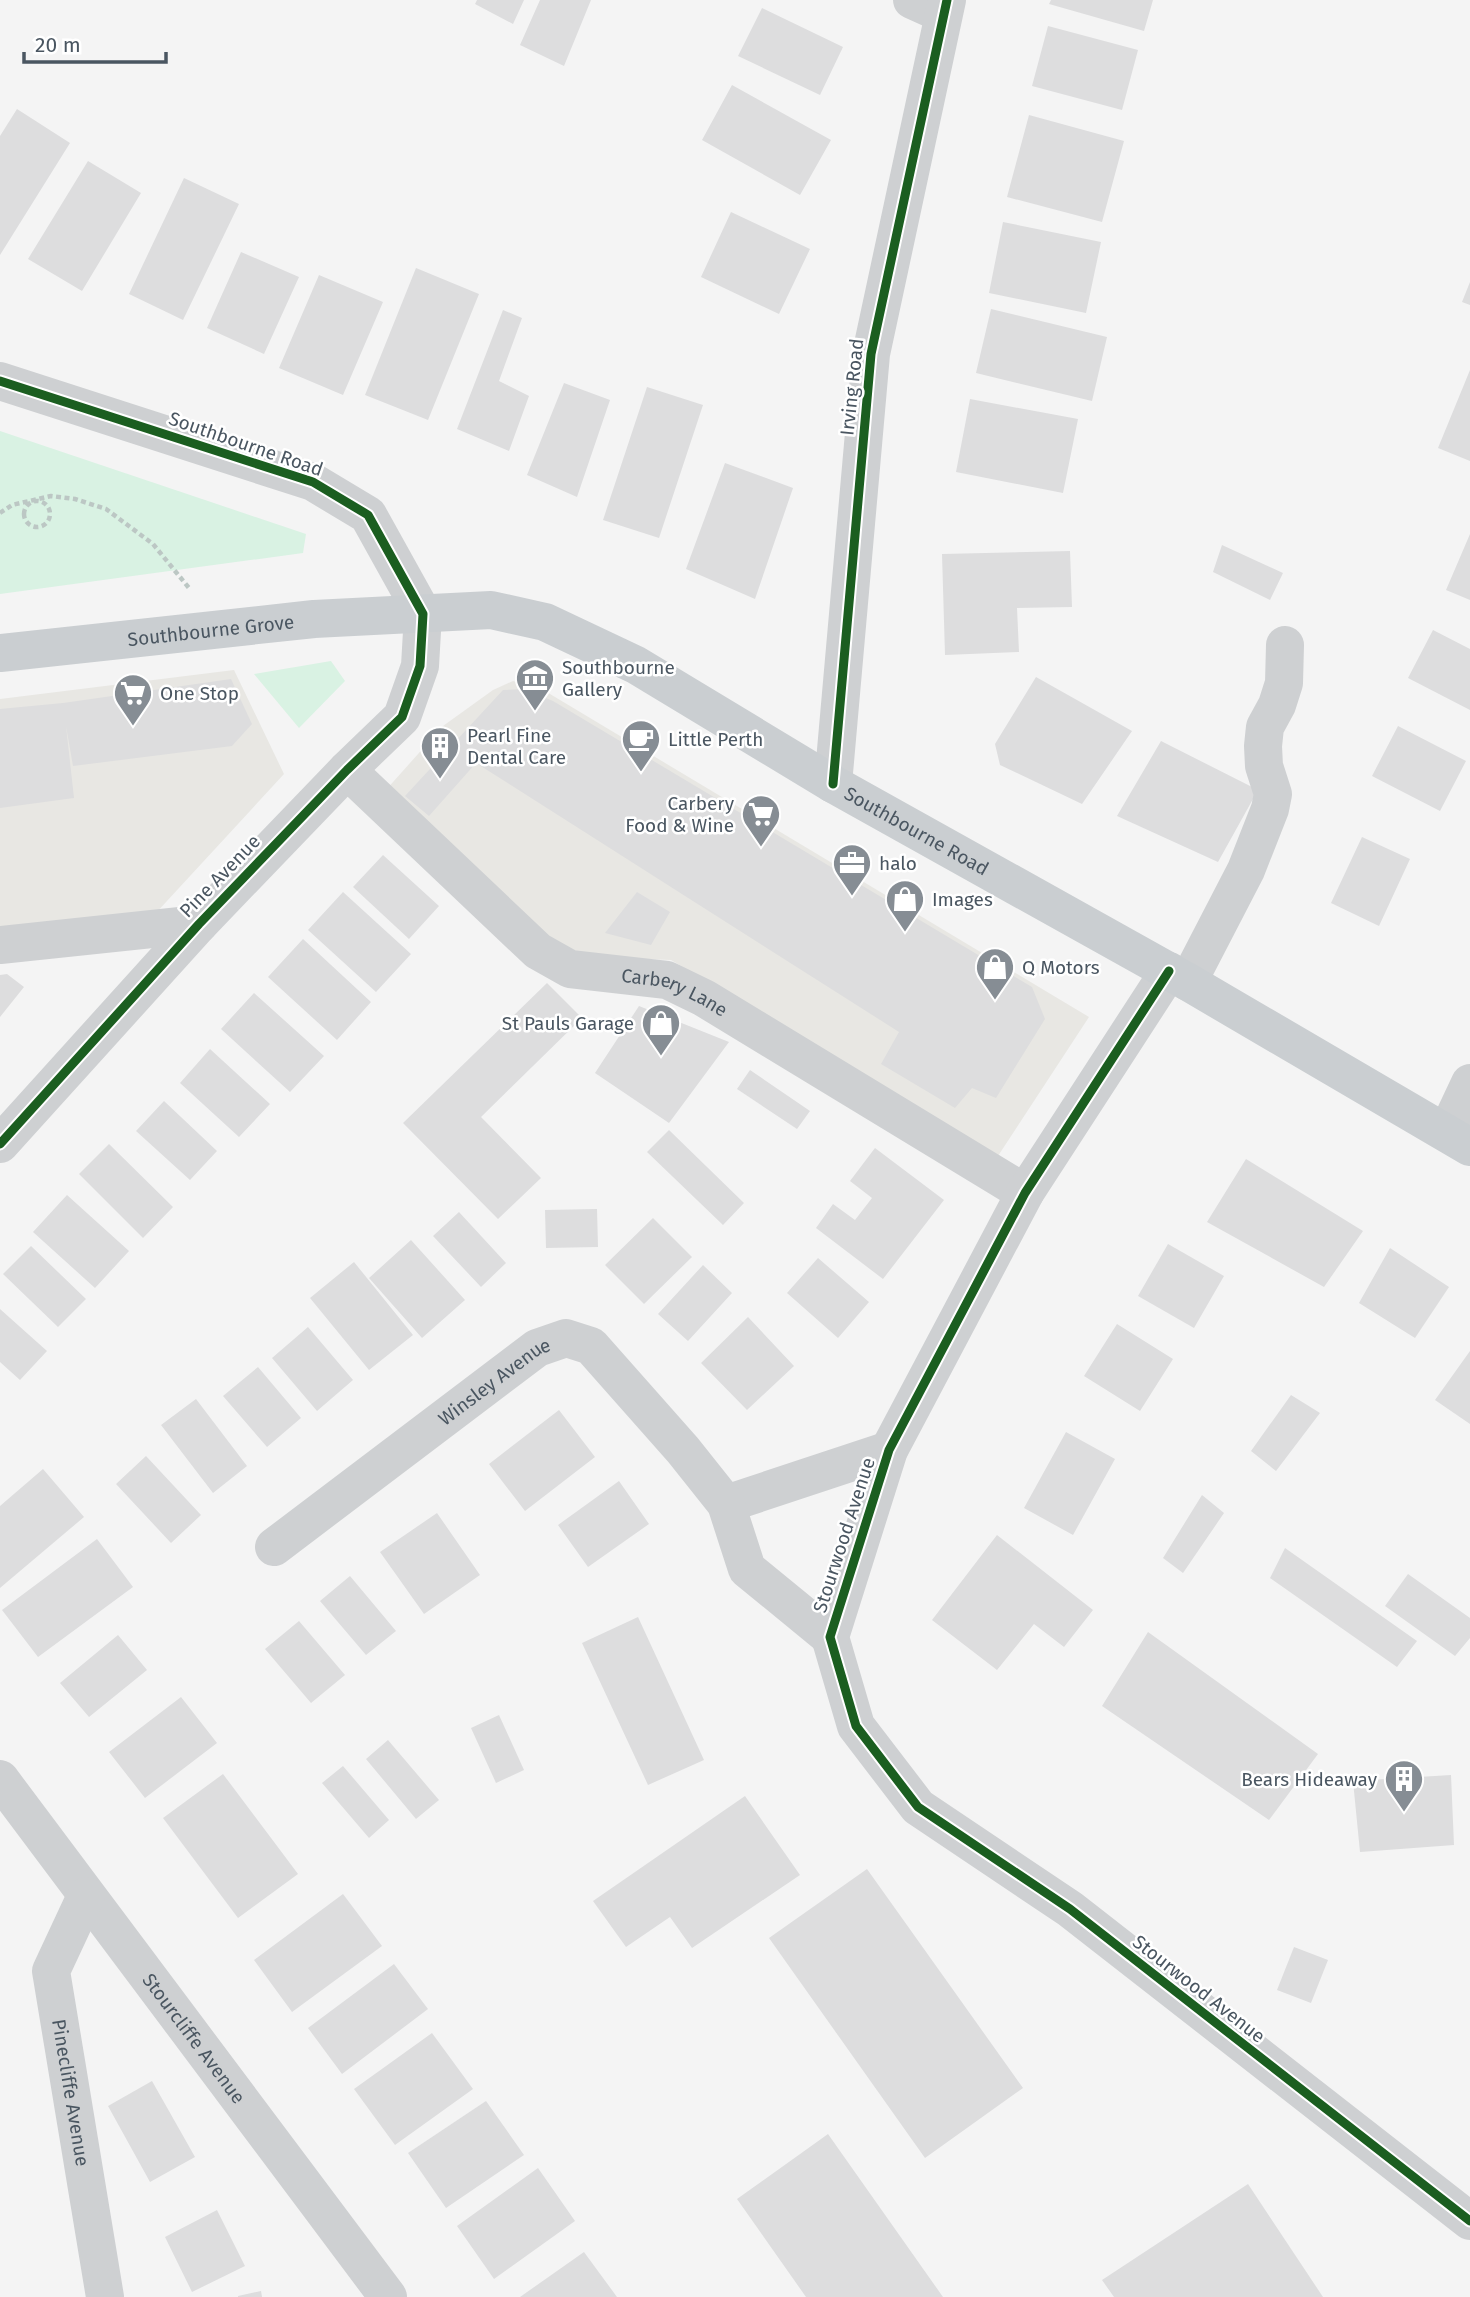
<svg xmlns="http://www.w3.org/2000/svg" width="1470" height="2297" font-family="'Fira Sans',sans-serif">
<rect width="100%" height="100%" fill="#f4f4f4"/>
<path fill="#e8e7e3" d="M234 670 284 774 155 914 0 931V699Z
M513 681 540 688 1089 1017 998 1156 671 960 618 958 578 952 529 931 385 791 443 726 493 690Z"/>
<path fill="#d9f2e3" d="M0 431 306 534 303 553 0 594Z
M331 661 345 681 299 728 254 674Z"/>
<path fill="#ddddde" d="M477 0H524L513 24 475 4Z
M540 0H591L564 66 520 45Z
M1051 0H1153L1144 31 1049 4Z
M762 8 843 47 820 95 738 56Z
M1048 26 1138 50 1122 110 1032 86Z
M732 85 831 140 800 195 702 140Z
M17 109 70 143 0 255V136Z
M1029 115 1124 141 1102 222 1007 197Z
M88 161 141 193 82 291 28 259Z
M184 178 239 204 183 320 129 294Z
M731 212 810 249 779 314 701 277Z
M1003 222 1101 242 1086 313 989 293Z
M241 252 299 277 264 354 207 328Z
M416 268 479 294 428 420 365 395Z
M319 275 383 302 343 395 279 368Z
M1470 282V305L1462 302Z
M991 309 1107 337 1092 401 976 373Z
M503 310 522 318 499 381 529 396 509 451 457 429Z
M1470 370V461L1438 448Z
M564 383 610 400 577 497 527 475Z
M647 387 703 405 659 538 603 520Z
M970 399 1078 419 1063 493 956 472Z
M725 463 793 488 755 599 686 569Z
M1470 534V600L1446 590Z
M1222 545 1283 573 1270 600 1213 572Z
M1070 551 1072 607 1017 608 1019 652 945 655 942 554Z
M1433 630 1470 649V710L1408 678Z
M1036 677 1132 731 1082 804 1000 765 995 744Z
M231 679 252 724 232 746 73 766 66 726 74 798 0 808V709L63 703Z
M524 689 553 701 1032 987 1045 1019 996 1098 972 1088 955 1108 881 1064 899 1032 476 763 429 816 405 796 503 690Z
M1398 726 1466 761 1440 811 1372 776Z
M1161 741 1258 790 1218 862 1117 816Z
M1362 837 1410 859 1379 926 1331 903Z
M383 855 439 906 409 939 353 887Z
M343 892 411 954 376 992 308 930Z
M637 892 670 912 651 945 605 933Z
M303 939 371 1002 337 1040 268 977Z
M7 974 24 987 0 1017V975Z
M547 983 582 1018 481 1117 541 1178 498 1219 403 1123Z
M254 993 324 1056 290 1092 221 1029Z
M639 1006 729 1042 669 1123 595 1073Z
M210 1049 270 1104 239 1137 180 1083Z
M750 1070 810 1111 797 1129 737 1089Z
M164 1101 217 1151 190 1180 136 1131Z
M669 1130 744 1203 723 1225 647 1152Z
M109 1144 173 1207 143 1238 79 1174Z
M875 1148 944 1200 883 1279 816 1228 833 1204 855 1220 872 1198 850 1181Z
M1246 1159 1363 1231 1324 1287 1207 1222Z
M67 1195 129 1251 95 1288 33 1232Z
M597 1209 598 1247 546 1248 545 1210Z
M459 1212 506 1263 481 1287 433 1236Z
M653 1218 692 1257 644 1304 605 1265Z
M411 1240 465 1300 422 1338 369 1278Z
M1168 1244 1224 1276 1194 1328 1138 1296Z
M31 1246 86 1299 58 1327 3 1274Z
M1390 1248 1449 1287 1415 1338 1359 1303Z
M818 1258 869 1302 838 1338 787 1293Z
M354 1262 413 1335 369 1370 310 1298Z
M703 1265 732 1293 688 1341 658 1314Z
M0 1309 47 1351 20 1380 0 1362Z
M748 1317 794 1366 747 1410 701 1363Z
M1117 1324 1173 1359 1140 1411 1084 1376Z
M308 1327 353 1380 317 1411 272 1358Z
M1470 1351V1424L1435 1400Z
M258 1367 301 1418 267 1447 223 1396Z
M1291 1395 1320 1413 1276 1471 1251 1451Z
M196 1399 247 1466 213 1493 161 1425Z
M559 1410 595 1457 525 1511 489 1464Z
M1066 1432 1115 1459 1073 1535 1024 1508Z
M146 1456 201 1515 171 1543 116 1484Z
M43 1469 84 1517 0 1588V1506Z
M619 1481 649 1524 588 1567 558 1525Z
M1202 1495 1224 1513 1183 1573 1163 1558Z
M437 1513 480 1575 424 1614 380 1552Z
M997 1535 1093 1610 1064 1647 1034 1624 997 1670 932 1620Z
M97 1539 133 1587 38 1657 2 1610Z
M1285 1548 1417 1641 1397 1667 1270 1578Z
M1408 1574 1470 1618V1638L1455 1656 1385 1606Z
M350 1576 396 1631 366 1655 320 1601Z
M638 1617 704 1760 648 1785 582 1643Z
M299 1621 345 1675 311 1703 265 1649Z
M1148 1632 1318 1754 1269 1820 1102 1706Z
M118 1635 147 1670 89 1717 60 1683Z
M181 1697 217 1743 145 1798 109 1752Z
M499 1715 524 1770 496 1783 471 1728Z
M388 1740 439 1800 416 1819 366 1759Z
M343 1766 389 1820 369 1838 322 1783Z
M223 1774 298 1874 238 1918 163 1818Z
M1451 1775 1454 1845 1360 1852 1353 1781Z
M745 1796 800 1875 692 1948 670 1917 626 1947 593 1901Z
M867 1869 1023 2088 925 2158 769 1938Z
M343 1894 382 1946 292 2012 254 1960Z
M1294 1947 1328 1960 1311 2003 1277 1990Z
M394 1964 428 2009 342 2074 308 2028Z
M432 2033 473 2089 395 2145 354 2089Z
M152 2081 195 2157 150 2182 108 2106Z
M486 2101 524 2155 446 2208 408 2153Z
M828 2134 943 2297H806L737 2199Z
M538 2168 575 2221 494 2279 457 2226Z
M1248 2184 1323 2297H1114L1102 2280Z
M217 2210 245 2266 192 2292 165 2237Z
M584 2252 617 2297H520Z
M261 2291 262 2297H238V2296Z"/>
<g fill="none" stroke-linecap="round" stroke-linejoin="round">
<path stroke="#bcc7c4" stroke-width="4.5" stroke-dasharray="5 3.5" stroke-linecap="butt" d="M24 514a13 13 0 1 1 26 0a13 13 0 1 1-26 0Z
M0 513 12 505 51 496 75 499 106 509 153 544 189 588"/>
<g stroke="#ced0d2" stroke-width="38">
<path d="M912 0 943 14"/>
<path d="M0 381 313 482 368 515 423 614 420 666 402 717 347 770 199 924 0 1144"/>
<path id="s1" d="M347 770 538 951 570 969 667 980 704 998 1025 1193"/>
<path d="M833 784 871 354 947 0"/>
<path d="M0 945 199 924"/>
<path d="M1169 971 1025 1193 889 1450 830 1637 856 1726 918 1807 1070 1909 1470 2221"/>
<path d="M1188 982 1246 870 1270 809 1273 794 1264 766 1263 746 1265 727 1277 705 1284 683 1285 645"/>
<path d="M1447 1132 1470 1083"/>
<path d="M726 1504 889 1450"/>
<path id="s2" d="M274 1547 537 1348 566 1338 591 1346 683 1450 726 1504 747 1569 830 1637"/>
<path id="s3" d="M0 1779 388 2297"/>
<path id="s4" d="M86 1896 51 1971 105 2297"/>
</g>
<path stroke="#caced1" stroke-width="38" id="s5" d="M0 653 314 619 491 610 545 622 636 665 833 784 1188 982 1470 1147"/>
<g stroke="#fff" stroke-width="13">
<path id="cycleway" d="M0 381 313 482 368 515 423 614 420 666 402 717 347 770 199 924 0 1144
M833 784 871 354 947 0
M1169 971 1025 1193 889 1450 830 1637 856 1726 918 1807 1070 1909 1470 2221"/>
</g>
<use href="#cycleway" stroke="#1b5e20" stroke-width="9"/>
</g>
<defs>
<g id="museum-pin" transform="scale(2.0125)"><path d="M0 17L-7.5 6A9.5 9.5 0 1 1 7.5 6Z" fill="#868d94" stroke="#fff"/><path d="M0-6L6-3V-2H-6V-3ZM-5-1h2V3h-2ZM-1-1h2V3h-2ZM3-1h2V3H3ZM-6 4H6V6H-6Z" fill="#fff"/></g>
<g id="supermarket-pin" transform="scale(2.0125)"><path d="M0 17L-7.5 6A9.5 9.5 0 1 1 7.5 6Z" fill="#868d94" stroke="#fff"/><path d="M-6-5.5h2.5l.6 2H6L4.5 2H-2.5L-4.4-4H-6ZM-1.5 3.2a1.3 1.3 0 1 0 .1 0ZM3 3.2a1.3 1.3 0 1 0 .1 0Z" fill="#fff"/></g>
<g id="cafe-pin" transform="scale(2.0125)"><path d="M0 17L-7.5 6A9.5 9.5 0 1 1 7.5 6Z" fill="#868d94" stroke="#fff"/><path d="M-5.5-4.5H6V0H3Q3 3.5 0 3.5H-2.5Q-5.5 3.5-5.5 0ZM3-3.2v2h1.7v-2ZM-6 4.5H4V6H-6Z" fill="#fff"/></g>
<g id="building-pin" transform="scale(2.0125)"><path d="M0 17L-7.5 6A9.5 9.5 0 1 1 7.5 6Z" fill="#868d94" stroke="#fff"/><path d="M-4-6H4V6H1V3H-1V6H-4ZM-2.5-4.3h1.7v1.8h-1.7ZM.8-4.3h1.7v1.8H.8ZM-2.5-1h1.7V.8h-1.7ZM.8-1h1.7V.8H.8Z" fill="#fff"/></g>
<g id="office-pin" transform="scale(2.0125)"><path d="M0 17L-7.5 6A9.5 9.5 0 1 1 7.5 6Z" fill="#868d94" stroke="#fff"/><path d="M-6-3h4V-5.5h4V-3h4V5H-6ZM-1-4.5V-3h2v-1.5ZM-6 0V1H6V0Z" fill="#fff"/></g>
<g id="shop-pin" transform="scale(2.0125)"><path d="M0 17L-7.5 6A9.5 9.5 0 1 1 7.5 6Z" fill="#868d94" stroke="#fff"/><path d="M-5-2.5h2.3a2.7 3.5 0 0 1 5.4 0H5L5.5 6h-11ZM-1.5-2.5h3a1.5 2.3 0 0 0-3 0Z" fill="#fff"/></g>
</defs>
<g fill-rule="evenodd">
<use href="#museum-pin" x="535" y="678"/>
<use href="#supermarket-pin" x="133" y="693"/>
<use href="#cafe-pin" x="641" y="739"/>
<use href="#building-pin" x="440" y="746"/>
<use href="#supermarket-pin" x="761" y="814"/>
<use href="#office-pin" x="852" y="863"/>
<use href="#shop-pin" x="905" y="899"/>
<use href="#shop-pin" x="995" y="967"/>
<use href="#shop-pin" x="661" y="1023"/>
<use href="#building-pin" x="1404" y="1779"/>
</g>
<g text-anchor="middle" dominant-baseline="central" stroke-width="5" stroke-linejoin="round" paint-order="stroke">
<g font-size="19" fill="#4a5661" stroke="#fff">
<text transform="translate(852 387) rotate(-84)">Irving Road</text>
<text transform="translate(246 444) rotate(19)">Southbourne Road</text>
<text stroke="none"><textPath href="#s5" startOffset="212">Southbourne Grove</textPath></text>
<text stroke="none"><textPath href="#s5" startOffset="975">Southbourne Road</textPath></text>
<text transform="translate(220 876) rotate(-46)">Pine Avenue</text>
<text stroke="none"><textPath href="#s1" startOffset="408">Carbery Lane</textPath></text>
<text stroke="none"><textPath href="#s2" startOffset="276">Winsley Avenue</textPath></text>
<text transform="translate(844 1535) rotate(-72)">Stourwood Avenue</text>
<text transform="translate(1199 1989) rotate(38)">Stourwood Avenue</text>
<text stroke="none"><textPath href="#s3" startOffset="324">Stourcliffe Avenue</textPath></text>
<text stroke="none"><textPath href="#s4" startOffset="206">Pinecliffe Avenue</textPath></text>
</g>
<g font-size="19" fill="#4a5661" stroke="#fff" text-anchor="start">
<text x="562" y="667">Southbourne<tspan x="562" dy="22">Gallery</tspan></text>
<text x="160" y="693">One Stop</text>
<text x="467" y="735">Pearl Fine<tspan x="467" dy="22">Dental Care</tspan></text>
<text x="668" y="739">Little Perth</text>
<text x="734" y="803" text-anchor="end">Carbery<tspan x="734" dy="22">Food &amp; Wine</tspan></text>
<text x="879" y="863">halo</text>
<text x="932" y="899">Images</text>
<text x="1022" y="967">Q Motors</text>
<text x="634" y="1023" text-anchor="end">St Pauls Garage</text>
<text x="1377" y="1779" text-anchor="end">Bears Hideaway</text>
</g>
</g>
<path d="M24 52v10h142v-10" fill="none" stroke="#4a5661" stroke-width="3.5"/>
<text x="35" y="52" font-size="21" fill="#4a5661" stroke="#ffffff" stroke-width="5" paint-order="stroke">20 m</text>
</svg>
